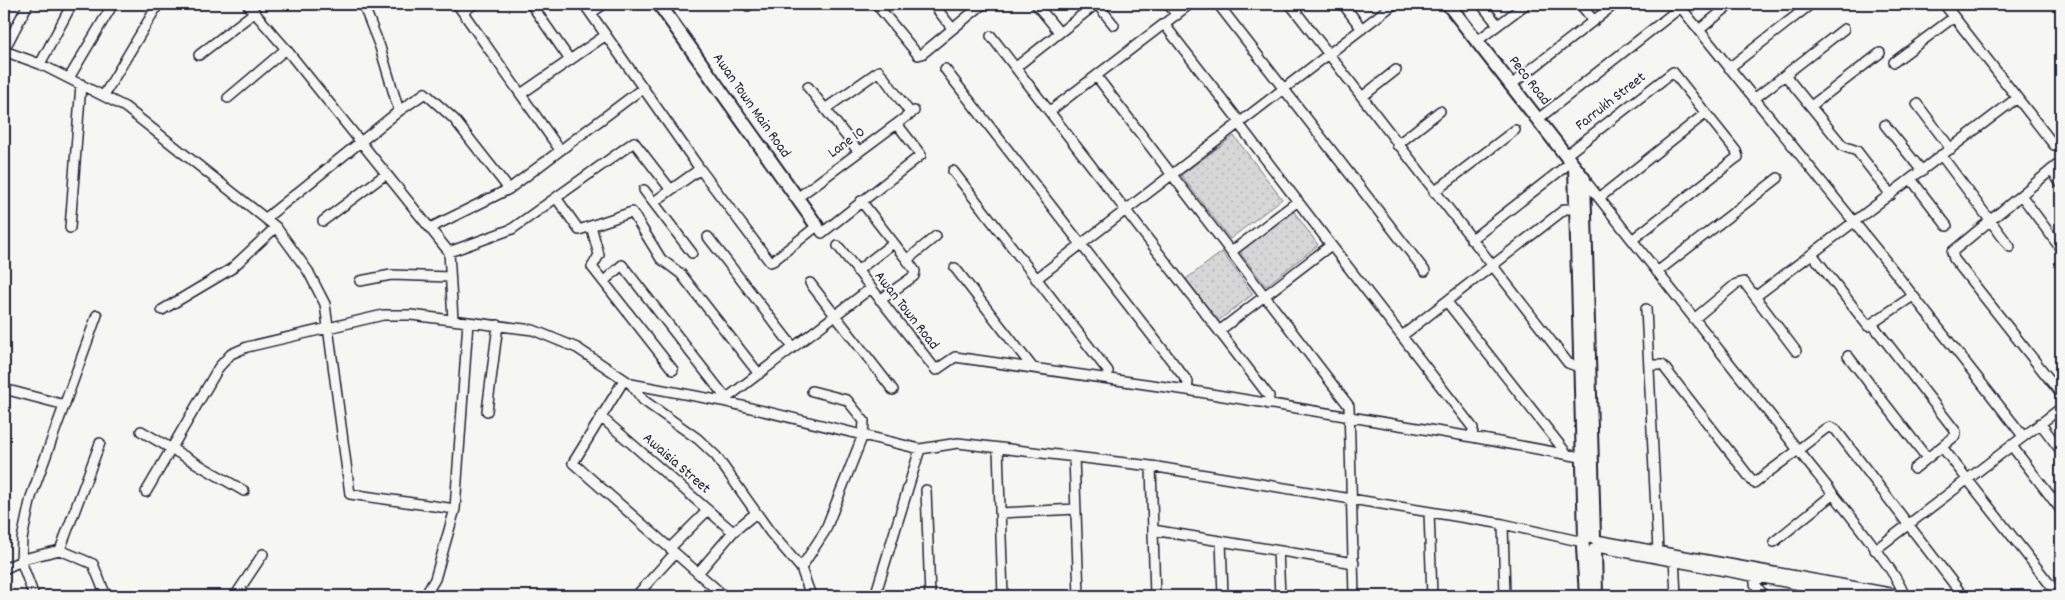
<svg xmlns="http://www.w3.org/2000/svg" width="2065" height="600" font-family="Dekko,sans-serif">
<defs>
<pattern id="green-dots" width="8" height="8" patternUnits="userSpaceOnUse" patternTransform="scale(1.25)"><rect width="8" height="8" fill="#d7d7d7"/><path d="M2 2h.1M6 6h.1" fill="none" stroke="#b8b8b9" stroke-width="1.8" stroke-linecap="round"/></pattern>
</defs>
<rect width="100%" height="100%" fill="#f6f6f2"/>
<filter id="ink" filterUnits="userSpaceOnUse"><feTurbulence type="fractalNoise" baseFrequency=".02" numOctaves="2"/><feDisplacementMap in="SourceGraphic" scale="10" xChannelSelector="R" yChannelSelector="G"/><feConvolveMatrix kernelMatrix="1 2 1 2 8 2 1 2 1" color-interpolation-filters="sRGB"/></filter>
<g filter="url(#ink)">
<path fill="url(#green-dots)" stroke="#7c7c89" d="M1234 136 1282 199 1230 239 1181 175Z
M1292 209 1318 245 1266 286 1238 250Z
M1222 252 1253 294 1218 321 1186 279Z"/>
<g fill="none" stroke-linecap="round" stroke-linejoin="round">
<g stroke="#22223b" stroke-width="12">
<path id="street" d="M247 4 286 49 449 252 453 320
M363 4 380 47 399 111
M457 4 560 150
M531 4 570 60
M584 4 700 169 770 262 773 261 817 226 822 233 921 155 897 124
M747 4 748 6
M876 4 918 55 922 54 983 4
M933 4 952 28
M1036 4 1059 32
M1097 4 1114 25
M1168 4 1177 15
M1218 4 1425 271
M1290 4 1568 363 1584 369
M1343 4 1362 29
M1481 4 1498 25
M1580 4 1594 21
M1678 4 1893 270 2023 436
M1944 4 2054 145
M463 12 474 4
M591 13 604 4
M1164 24 1240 122
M1699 30 1731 4
M991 36 1219 331
M1477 41 1526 4
M4 50 28 4
M4 51 40 64 125 107 276 227 308 271 325 304 350 494 455 509
M199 55 255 12
M1894 62 1954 17
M40 64 72 4
M1016 67 1096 4
M1729 68 1811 4
M945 69 1188 382 1187 390
M1785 75 1843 146 1857 151 1891 195
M1097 77 1349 406 1354 596
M69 78 113 4
M1511 85 1615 4
M808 87 858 151
M521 94 606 35
M104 95 156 8
M1362 97 1396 70
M228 98 286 49
M1754 99 1844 29
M1917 104 1951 149
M1811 106 1880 53
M825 109 879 71 911 114
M1050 111 1190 4
M1538 119 1681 7
M1238 123 1331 245 1219 331 1269 396 1268 404
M1885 125 1922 171
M1397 145 1440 111
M1566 155 1673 72 1736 151 1738 157 1735 159 1632 240
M1941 155 2010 247
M2061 162 1952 252 1954 259 2061 394
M2051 170 2061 184
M953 171 1108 371V378
M1584 179 1798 450 1754 483 1664 367 1662 365H1650
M1911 179 1947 226
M644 190 692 253
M1434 192 1515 130
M2021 195 2061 249
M797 198 914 111
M1599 198 1706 113
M557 199 579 230 632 212 661 259 681 274 759 374
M861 201 907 260
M654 202 700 169
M266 218 399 111 425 93 454 119 509 189
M323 221 386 174
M591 226 599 255 592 267 673 370
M70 228 81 84
M430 228 509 189 643 88
M708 237 793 347
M1471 240 1571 162
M1331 245 1473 428 1472 437
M838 246 936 370 955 357 1187 390 1472 437 1586 458
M449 252 512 229 634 142 671 190
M1231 252 1298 201
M1812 254 1868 326 1910 298
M955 268 1033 368
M857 271 893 243
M1657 272 1778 178
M1036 279 1394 4
M360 281 391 275 450 277
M604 281 622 265 726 398
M810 283 893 390
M1755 295 1759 294 2017 98
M880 300 914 276 915 271 907 260 936 236
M1447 302 1567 454
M1646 309 1658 551
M162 310 231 269 276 227
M1694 319 1736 284 1744 282 1796 351
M1873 325 1956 432 1955 436 1914 469
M1402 336 1565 209H1580
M1848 356 1927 458
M624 380 573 463 724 596
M631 384 643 400 698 439 716 456 770 532 801 568 811 596
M4 389 65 405
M723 401 871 288
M487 411 498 325
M601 417 733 532
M2040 423 2061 451
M141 431 244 491
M2011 445 2061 510
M1942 447 2059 596
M998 448 1003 596
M1074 457 1079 596
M1151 466 1155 596
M926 490 930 596
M146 492 219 367 231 354 247 347 383 315H411L533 330 577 348 631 384 722 401 920 449 958 443 1151 466 1503 524 1583 542
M1429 512 1432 596
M1000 513 1076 509
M1503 524 1505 596
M1153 530 1354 563
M1596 540 1907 596
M1221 541 1223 596
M1774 542 1832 495
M1597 547 1859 596
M670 548 708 510
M60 550 100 443
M1875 550 2061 408
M1278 551 1280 596
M1674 557 1676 596
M801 568 825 531 863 435 864 421 847 400 812 391
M4 569 27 558 60 550 93 564 106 596
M1755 572V584L1764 596
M698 573 733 532 756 513
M34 596 21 561 22 539 31 497 97 315
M235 596 263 554
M425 596 435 579 455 509 468 322
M636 596 675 553
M875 596 920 449
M1904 596C1901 574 1817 475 1798 450L1825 429 1830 427 1836 430 1963 596"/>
</g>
<g stroke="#22223b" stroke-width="16">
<path id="secondary" d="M659 4 817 226
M1448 4 1584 179 1594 537
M1575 167 1585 538
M1583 547 1586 596
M1595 549 1596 596"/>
</g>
<use href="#street" stroke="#f6f6f2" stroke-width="9"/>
<use href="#secondary" stroke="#f6f6f2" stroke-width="12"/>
</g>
</g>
<g text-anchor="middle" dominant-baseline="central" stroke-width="4" stroke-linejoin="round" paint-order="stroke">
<g font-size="15" fill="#22223b" stroke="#f6f6f2">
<text transform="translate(1529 81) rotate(52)">Peco Road</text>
<text transform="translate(1611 102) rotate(-38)">Farrukh Street</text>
<text transform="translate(751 106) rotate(55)">Awan Town Main Road</text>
<text transform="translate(847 143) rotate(-36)">Lane 10</text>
<text transform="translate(906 311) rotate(52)">Awan Town Road</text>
<text transform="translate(676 464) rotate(41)">Awaisia Street</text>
</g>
</g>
<rect width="2065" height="600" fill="none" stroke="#f6f6f2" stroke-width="20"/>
<rect x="10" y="10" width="2045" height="580" fill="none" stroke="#22223b" stroke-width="2" filter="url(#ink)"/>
</svg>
